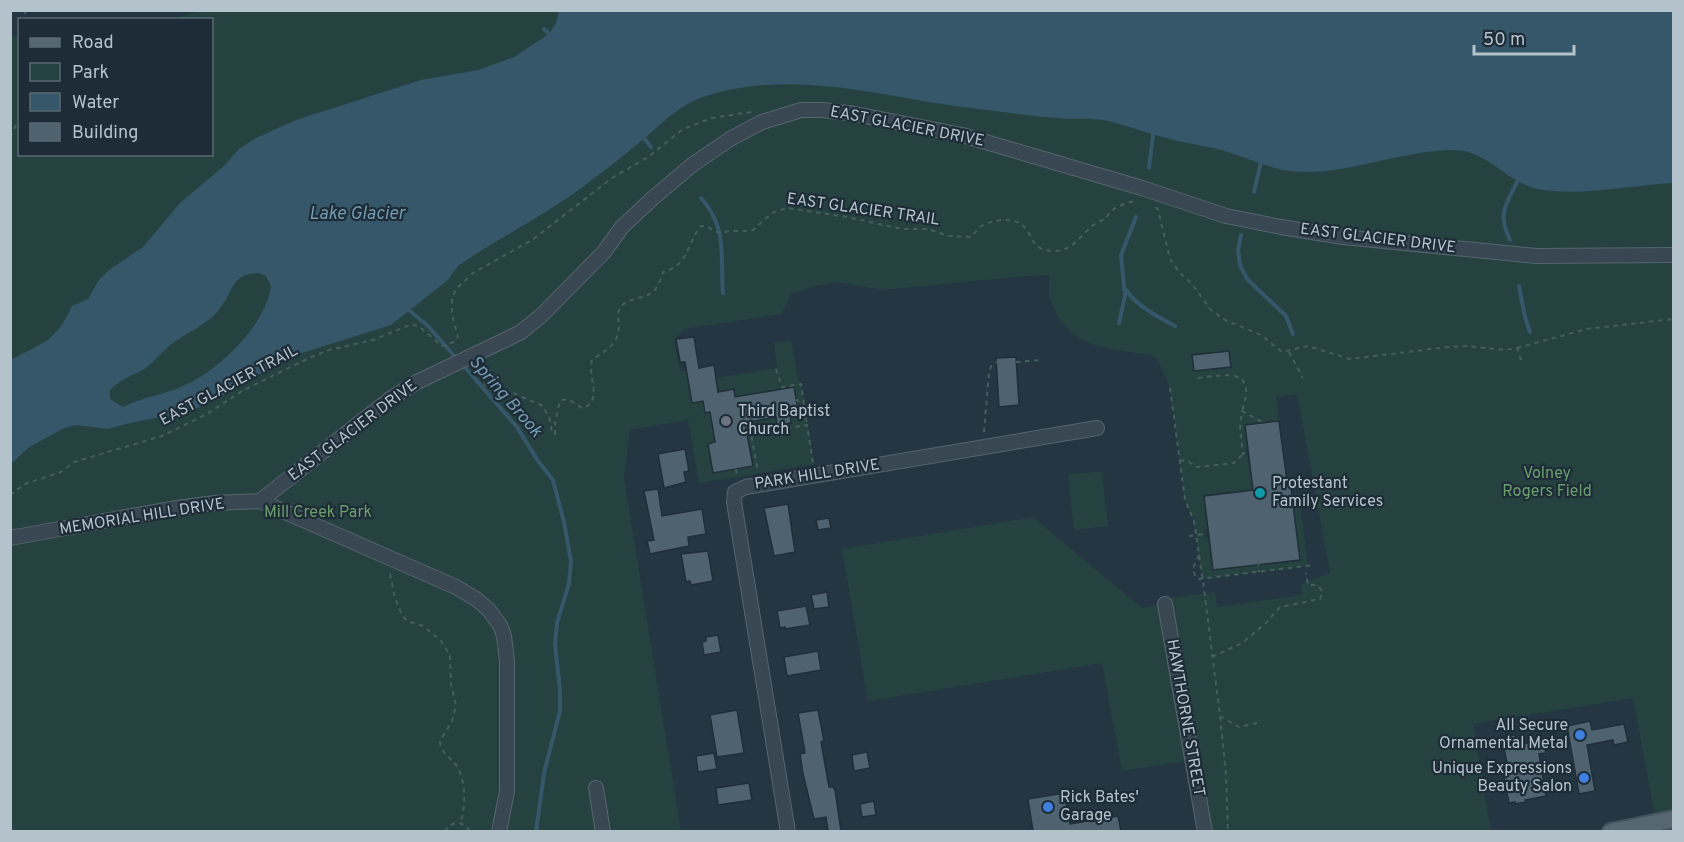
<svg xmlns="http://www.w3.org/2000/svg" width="1684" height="842" font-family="Overpass,sans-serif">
<rect width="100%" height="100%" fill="#233641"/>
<path fill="#264240" d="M200 11H1673V819L1656 823 1633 698 1473 724 1491 832 1205 831 1192 760 1122 771 1102 663 868 701 842 549 1033 517 1142 608 1165 604 1164 599 1215 592 1217 607 1302 595 1301 584 1330 573 1297 394 1276 397 1279 421 1245 425 1248 449H1245L1246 457H1249L1253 490 1208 529 1204 530 1205 538 1209 537 1214 570 1300 559 1292 499 1299 498 1308 566 1202 579 1194 521 1185 500 1170 388 1158 360 1151 355C1106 348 1066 349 1050 298 1048 291 1050 282 1049 275L1027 276 882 290 837 282 815 286 791 294 782 314 685 329 674 340 680 371 687 370 703 401 705 413 710 412 715 442 708 444 752 466 748 438 740 415 748 422 776 417 778 425 791 423 790 415 799 414 794 387 735 397 734 389 718 392 716 378 777 368 774 343 791 341 799 384H801L814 464 699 483 688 420 630 430 624 478 681 831H11L10 37 19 35 20 154H212V20L172 19Z
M1102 471 1108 526 1074 530 1068 475Z"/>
<path fill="#365669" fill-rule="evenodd" d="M559 11H1673V183C1632 185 1579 197 1538 189 1508 183 1487 151 1456 150 1402 149 1341 178 1289 171 1269 168 1242 156 1221 150 1204 145 1187 144 1170 139 1149 134 1129 126 1108 121 1091 117 1073 120 1056 118 1030 116 1004 112 979 109 889 99 798 68 709 95 680 103 662 124 640 142 622 157 603 172 584 186 544 216 498 238 458 266L448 280 391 325 283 359 236 389 191 411 130 423 108 429 76 425 62 429 28 448 11 464V360C44 341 54 344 72 306L88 299 99 280 109 270 143 247 180 203 225 165 239 149 256 138 296 120 421 80 478 70 514 57 549 34 556 23ZM259 273 266 276 271 286C266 325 219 370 185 385 165 395 142 397 123 407L110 399V390C120 380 129 377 141 371 152 365 160 354 169 346 184 334 205 326 218 311 234 293 229 274 259 273Z"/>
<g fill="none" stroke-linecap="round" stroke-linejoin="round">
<path stroke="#365669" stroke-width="4" d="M544 29 549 34
M644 138 651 147
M1149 168 1153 135
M1254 192 1261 162
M701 198C728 228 720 256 723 293
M1241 235 1238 250 1240 265 1247 279 1286 316 1293 334
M1510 240C1497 213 1506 205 1518 180
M1519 286 1525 317 1530 332
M1126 290C1137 306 1158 317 1175 326
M410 311 428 326 457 359
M1119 323 1125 296 1121 255 1136 217
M462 364 517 427 538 461 553 480 564 522 571 561 569 583 557 623 555 644 560 691V711L544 773 536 832"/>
</g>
<path fill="#4e636f" stroke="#1f2e38" stroke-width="1.5" d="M694 337 699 368 714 365 718 392 734 389 735 397 794 387 799 414 790 415 791 423 777 425 776 417 745 423 753 466 713 473 708 444 715 442 710 412 705 413 703 401 692 403 685 362H680L676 339Z
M1229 351 1231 367 1194 371 1192 355Z
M1016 357 1019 405 999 407 996 358Z
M1279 421 1287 481 1290 480 1300 560 1213 570 1204 496 1253 490 1245 425Z
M685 449 689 471 684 472 686 482 664 488 658 454Z
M658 489 662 516 702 509 706 534 688 537 689 546 650 554 647 541 654 540 644 491Z
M788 504 795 552 774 556 764 508Z
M829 518 831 528 818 530 816 520Z
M708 551 713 581 691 585 690 581 686 582 681 554Z
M827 592 829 607 814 609 811 595Z
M806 606 810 625 785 629V627L780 628 777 611Z
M718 635 721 652 704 655 702 642 706 641V637Z
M818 651 821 670 787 676 784 657Z
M737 710 744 753 717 757 710 715Z
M818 710 824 741 821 742 829 787H833L835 790 841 831H828L826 817 814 819 803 774 800 754 805 753 798 713Z
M1590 721 1592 730 1624 724 1628 742 1614 745 1613 740 1587 745 1595 791 1579 794 1567 726Z
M1515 735 1517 745 1543 740 1546 753 1539 754 1546 796 1525 800 1526 802 1515 804V802L1509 803 1502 769H1504L1503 765 1507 764 1502 737Z
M867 752 870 768 854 771 852 755Z
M714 753 717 769 698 772 696 756Z
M749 783 752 800 718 805 716 788Z
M1064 793 1070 824 1118 816 1121 831H1033L1028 799Z
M874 801 876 815 862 817 860 804Z"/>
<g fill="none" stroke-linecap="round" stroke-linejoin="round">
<g stroke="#56656e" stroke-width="16">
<path id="minor" d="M505 340 521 332 542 315 604 252 622 227 653 198 692 165 730 139 762 122 801 110H823L855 114 962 135 1142 188 1226 216 1281 227 1343 237 1536 256 1674 255
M260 501 390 399 417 382
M10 538 176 508 215 503 260 501 456 587 476 599 489 610 501 627 504 636 507 661V791L499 832
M1165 604 1205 832
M596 788 603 832
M788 832 734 502 735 492 746 487 1097 428"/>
</g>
<g stroke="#44535d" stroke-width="20">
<path id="major" d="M1611 832 1674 819"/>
</g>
<path stroke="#445e5c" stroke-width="2" stroke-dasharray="4.5 4.5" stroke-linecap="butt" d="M24 10 28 20
M10 137 20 117
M1156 207 1158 210 1170 259 1179 272 1192 284 1211 310 1225 320 1261 335 1282 352 1308 346 1350 359 1448 347 1466 346 1505 350 1517 348 1521 360
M1517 348 1587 329 1674 319
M1289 352 1303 378
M1016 362 1041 360
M479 366 484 384 500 398
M480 366 488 368 504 389 543 406 550 420 552 432 555 434V423L560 401C568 396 575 404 582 408 604 403 587 375 592 360 600 354 609 350 614 342 624 329 614 314 621 306 630 297 647 299 655 290 659 285 661 277 663 272 666 271 670 270 673 268 688 260 690 238 701 226H707C722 238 722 230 737 231 743 231 747 231 753 230L772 213 787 208 847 217 902 229H928L948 236 970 237C974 234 977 230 980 227 990 220 1011 217 1021 224 1035 234 1028 251 1056 251 1078 250 1085 224 1106 219 1110 208 1123 204 1134 201
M776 369 782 387 801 384 807 425
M1198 378C1229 374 1257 368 1242 411
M1170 388 1185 500 1194 521 1204 589 1220 716 1226 774 1228 832
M796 400H798L802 425
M743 415 747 435 751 434 758 472
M984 432 989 373 991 366 997 362
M751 434 807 425 813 463
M1245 453 1243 454 1240 429 1242 411 1264 423
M1180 461 1186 460 1197 467 1234 463 1243 454
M736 469 737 477
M10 495 25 484 61 472 74 462 162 436 207 414 242 391 309 358 329 350 373 340 412 324 421 328 442 346 454 342 458 337 452 315V299L456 289 473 273 532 240 612 178 648 157 683 129 712 118 751 112
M1189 536 1204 534
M1199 555 1193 568 1195 576 1199 579 1314 565
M1258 561 1259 572
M390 574 395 598 402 615 407 621 423 626 441 641 450 655 451 684 456 705 452 721 440 741C441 753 449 756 456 765 467 782 465 804 461 823
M1212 657 1242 643 1265 624 1280 607 1320 599 1322 594 1321 589 1316 585H1308L1306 573
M1220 716 1239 727 1257 723
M445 832C451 820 464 820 470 832"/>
<use href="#minor" stroke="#384751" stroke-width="14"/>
<use href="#major" stroke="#566771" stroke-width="16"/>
<g stroke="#56656e" stroke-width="16" stroke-linecap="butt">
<path id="minor-bridge" d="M417 382 505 340"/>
</g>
<use href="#minor-bridge" stroke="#384751" stroke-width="14"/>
</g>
<circle fill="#6b7280" stroke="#1d2c36" stroke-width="2" cx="726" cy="421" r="6"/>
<circle fill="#0f9aa8" stroke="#1d2c36" stroke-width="2" cx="1260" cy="493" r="6"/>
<g fill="#3f7fe0" stroke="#1d2c36" stroke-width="2">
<circle cx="1580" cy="735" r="6"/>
<circle cx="1584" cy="778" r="6"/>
<circle cx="1048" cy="807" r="6"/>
</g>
<g text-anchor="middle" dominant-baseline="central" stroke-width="4.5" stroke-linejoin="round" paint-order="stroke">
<g font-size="16" fill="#b4c2cb" stroke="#1d2c36">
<text transform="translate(907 127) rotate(11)">EAST GLACIER DRIVE</text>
<text transform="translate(863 210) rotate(8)">EAST GLACIER TRAIL</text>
<text transform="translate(1378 239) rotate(7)">EAST GLACIER DRIVE</text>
<text transform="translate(229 386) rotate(-28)">EAST GLACIER TRAIL</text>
<text transform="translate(353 431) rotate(-37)">EAST GLACIER DRIVE</text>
<text transform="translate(817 475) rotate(-9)">PARK HILL DRIVE</text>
<text transform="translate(142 517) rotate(-9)">MEMORIAL HILL DRIVE</text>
<text transform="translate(1185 718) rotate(80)">HAWTHORNE STREET</text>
</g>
<g font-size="16" fill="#b4c2cb" stroke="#1d2c36" text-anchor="start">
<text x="738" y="412">Third Baptist<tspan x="738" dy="18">Church</tspan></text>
<text x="1272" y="484">Protestant<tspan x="1272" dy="18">Family Services</tspan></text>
<text x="1568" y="726" text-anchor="end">All Secure<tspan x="1568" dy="18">Ornamental Metal</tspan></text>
<text x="1572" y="769" text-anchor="end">Unique Expressions<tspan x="1572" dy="18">Beauty Salon</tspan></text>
<text x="1060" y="798">Rick Bates'<tspan x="1060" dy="18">Garage</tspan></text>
</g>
<g font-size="16" fill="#6a9e6c" stroke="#1d2c36">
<text x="1547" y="474">Volney<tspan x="1547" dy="18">Rogers Field</tspan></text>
<text x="318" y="513">Mill Creek Park</text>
</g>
<g font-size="18" font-style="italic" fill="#7299b1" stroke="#1d2c36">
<text x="357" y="214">Lake Glacier</text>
<text transform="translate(505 397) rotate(49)">Spring Brook</text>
</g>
</g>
<rect width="1684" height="842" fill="none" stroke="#b4c2cb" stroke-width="24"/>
<rect x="18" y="18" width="195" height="138" fill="#1d2c36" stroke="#596872" stroke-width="1.5"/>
<rect x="30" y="38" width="30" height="9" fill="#566771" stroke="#596872" stroke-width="1.5"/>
<text x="72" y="48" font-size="18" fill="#b4c2cb">Road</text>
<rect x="30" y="63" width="30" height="18" fill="#264240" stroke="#596872" stroke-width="1.5"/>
<text x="72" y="78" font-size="18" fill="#b4c2cb">Park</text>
<rect x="30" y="93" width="30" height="18" fill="#365669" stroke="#596872" stroke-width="1.5"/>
<text x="72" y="108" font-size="18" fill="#b4c2cb">Water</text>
<rect x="30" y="123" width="30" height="18" fill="#4e636f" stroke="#596872" stroke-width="1.5"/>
<text x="72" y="138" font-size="18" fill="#b4c2cb">Building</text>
<path d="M1474 45v9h100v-9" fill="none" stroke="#b4c2cb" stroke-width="3"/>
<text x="1483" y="45" font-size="18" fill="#b4c2cb" stroke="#1d2c36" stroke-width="4.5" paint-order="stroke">50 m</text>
</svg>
